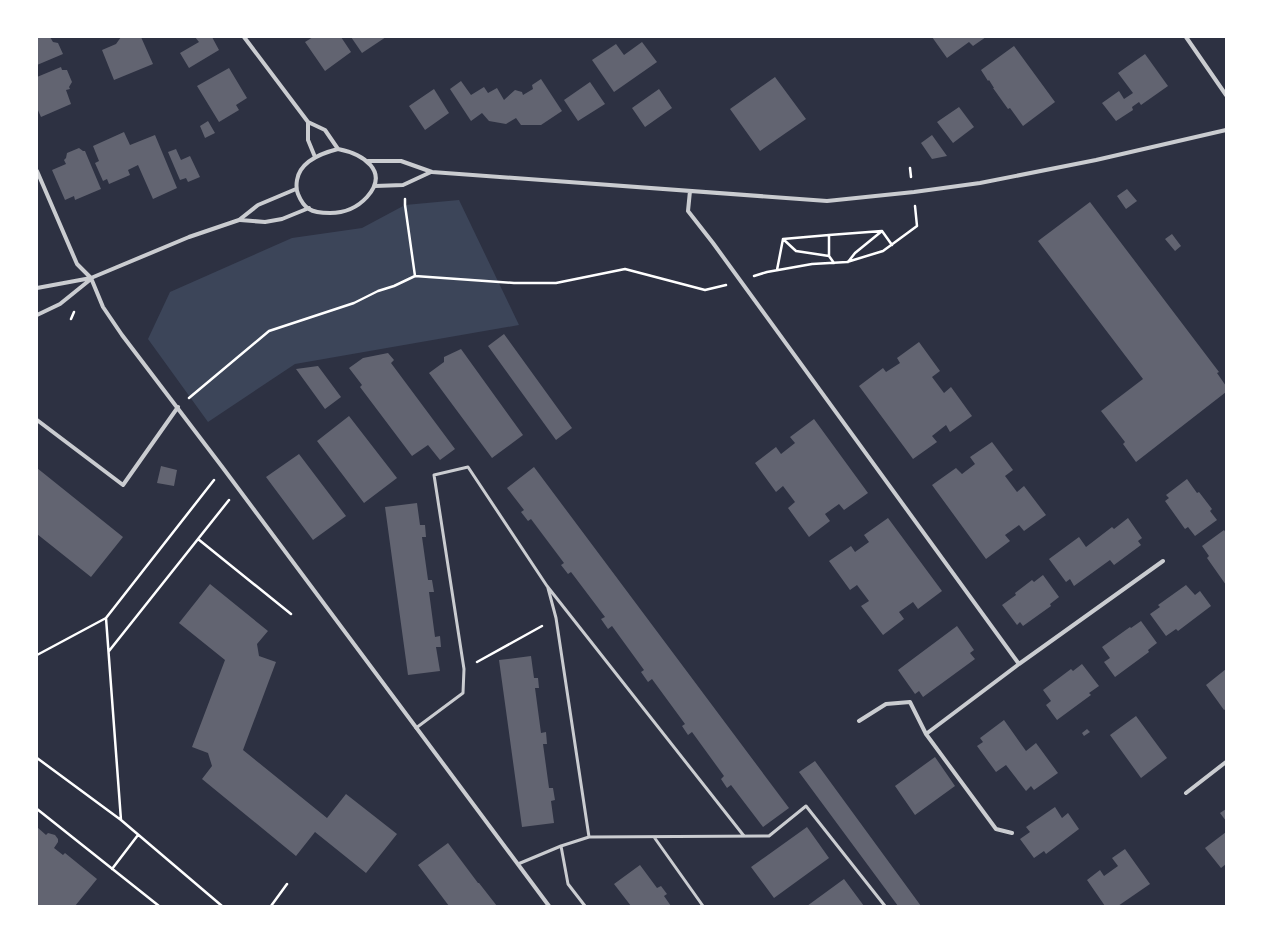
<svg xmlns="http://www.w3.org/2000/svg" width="1263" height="943" font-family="'Public Sans',sans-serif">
<rect width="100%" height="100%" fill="#2d3142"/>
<path fill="#3c4559" d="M459 200 519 325 295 364 208 422 148 339 170 292 292 238 362 228 405 205Z"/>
<path fill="#626471" d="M37 37H50L53 42 58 43 63 54 37 65Z
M121 37H141L153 64 114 80 102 50 116 44Z
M195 37H212L219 50 189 68 180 53 199 42Z
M313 37H341L351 52 325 71 305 42Z
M351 37H386L362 53Z
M932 37H986L973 46 969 42 947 58Z
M642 42 657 62 614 92 592 60 616 44 624 55Z
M1014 46 1055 102 1023 126 1010 108 1008 109 993 88H994L989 80 988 81 981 70Z
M1145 54 1168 86 1141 105 1139 102 1132 107 1133 110 1116 121 1102 103 1119 91 1124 99 1133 93 1118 73Z
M61 67 62 70H67L72 82 69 87 70 89 66 90 71 104 41 117 37 108V77Z
M229 68 247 98 236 105 239 110 219 122 197 86Z
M775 77 806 119 760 151 730 109Z
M541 79 562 111 541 125H521L516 118 506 124 489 121 482 113 471 121 450 89 461 81 471 95 484 87 488 93 497 88 504 100 515 90 522 92 523 95 533 89 532 85Z
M590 82 605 104 578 121 564 100Z
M434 89 449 113 425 130 409 106Z
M659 89 672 108 645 127 632 108Z
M959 107 974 127 953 143 937 122Z
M208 121 215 133 205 138 200 126Z
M124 132 130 145 155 135 177 188 153 199 138 165 128 170 130 175 109 184 107 179 103 181 95 163 99 161 93 146Z
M932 135 947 156 932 159 921 143Z
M79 148 83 151H85L101 189 75 200 74 196 65 200 52 170 66 164 64 160 66 158 67 153Z
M176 149 181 160 190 156 200 177 188 182 186 178 180 180 168 152Z
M1127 189 1137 201 1126 209 1117 196Z
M1090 202 1219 372 1217 373 1226 386V392L1136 462 1123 444 1125 442 1101 411 1143 379 1038 241Z
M1172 234 1181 246 1175 251 1165 239Z
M504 334 572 428 556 440 488 346Z
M919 342 940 371 932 377 944 393 951 387 972 416 950 432 946 425 932 436 937 442 913 459 859 386 883 368 886 372 900 363 897 358Z
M461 349 523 435 492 458 429 373 444 362V357Z
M388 353 394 360 391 363 455 449 440 460 428 445 412 456 360 387 362 385 349 368 363 358Z
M318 366 341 397 325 409 296 369Z
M349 416 397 478 364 503 317 441Z
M814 419 868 493 844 510 839 504 825 514 830 521 809 537 788 508 795 502 783 486 776 492 755 463 776 447 781 454 795 443 790 437Z
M992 442 1013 470 1005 476 1017 492 1024 486 1046 515 1024 531 1019 525 1005 535 1010 541 986 559 932 485 956 468 962 474 975 464 970 457Z
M299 454 346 516 313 540 266 477Z
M161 466 177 470 174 486 157 483Z
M534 467 789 808 763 827 731 785 727 788 721 779 724 776 692 732 688 735 682 726 685 724 652 679 648 682 641 672 644 670 612 626 608 629 601 619 605 617 571 572 568 574 561 565 564 563 531 519 528 521 521 512 524 510 507 488Z
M37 468 123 537 91 577 37 534Z
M1187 479 1197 493 1199 492 1212 509 1210 511 1217 520 1195 536 1188 527 1185 529 1165 501 1169 498 1166 495Z
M417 503 420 525H425L426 537H422L428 580H432L434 592H429L435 637 440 636 441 647H436L440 671 408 675 385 507Z
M888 518 942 591 918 609 913 602 899 612 904 619 883 635 861 606 869 601 857 585 850 590 829 561 851 546 855 552 869 542 864 535Z
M1128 518 1142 538 1138 541 1141 545 1114 565 1110 560 1074 586 1070 579 1066 582 1049 559 1079 537 1086 547 1112 527 1114 529Z
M1224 530 1226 533V585L1207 558 1209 556 1202 546Z
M1043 575 1059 597 1050 604 1051 606 1023 626 1020 622 1017 625 1002 605 1016 595 1015 593 1032 580 1034 582Z
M210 584 268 631 257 644 259 656 276 662 243 750 327 818 346 794 397 834 366 873 315 832 296 856 202 779 212 766 208 753 192 747 225 660 179 623Z
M1186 585 1195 595 1200 591 1211 606 1178 631 1176 629 1166 636 1150 614 1160 607 1158 605Z
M1141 621 1157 643 1148 650 1149 652 1115 677 1104 662 1110 658 1102 647 1130 627 1131 628Z
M957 626 974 650 970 653 975 659 923 697 919 691 915 694 898 670Z
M531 656 534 678H538L539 688H535L541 733 546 732 547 744H543L549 788H553L555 800 551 801 554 823 522 827 499 660Z
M1082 664 1099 686 1089 693 1091 695 1057 720 1046 705 1051 701 1043 690 1071 669 1073 671Z
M1226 669V709L1224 710 1206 685Z
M1136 716 1167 758 1141 778 1110 735Z
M1004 720 1026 751 1036 743 1058 773 1034 790 1031 786 1026 791 1006 765 996 772 977 746 983 742 980 738Z
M1087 729 1090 732 1084 736 1082 733Z
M935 757 955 786 915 815 895 786Z
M815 761 921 906H898L799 772Z
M1055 807 1062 818 1068 813 1079 829 1046 854 1044 851 1034 858 1020 839 1030 832 1026 827Z
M1226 809V821L1220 813Z
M37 827 46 835 48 833 55 835 58 839V842L54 848 63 855 65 853 97 879 75 906H37Z
M807 827 829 858 774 898 751 867Z
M1226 832V864L1221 868 1205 848Z
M448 843 478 883H479L497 906H449L418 865Z
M1125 849 1150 884 1118 906H1105L1087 880 1100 870 1104 876 1118 866 1112 858Z
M640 865 657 888 661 886 667 894 664 896 671 906H631L614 884Z
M844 879 864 906H807Z"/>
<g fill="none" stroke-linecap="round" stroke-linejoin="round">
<path stroke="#fff" stroke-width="2.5" d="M910 168 911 177
M405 199V205L415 276
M829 235 783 239 796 251 829 256 834 263
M829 256V235L882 231
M848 262 855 253 882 231 892 245
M777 270 783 239
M754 276 767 272 812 264 847 262 883 251 917 226 915 206
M71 319 74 312
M189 398 269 331 354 303 378 291 394 286 415 276 514 283H556L625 269 705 290 726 285
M198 539 291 614
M106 618 121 820
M109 651 229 500
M37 655 106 618 214 480
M477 662 542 626
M37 758 121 820 222 906
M37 809 159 906
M112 869 138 835
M271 906 287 884"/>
<path stroke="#caccd0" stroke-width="3" d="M548 588 556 618 589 837
M416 728 463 693 464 669 434 475 468 467 547 586 744 836
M654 837 703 906
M561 846 568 884 585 906
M518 864 561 846 589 837 769 836 806 806 885 906"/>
<path stroke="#caccd0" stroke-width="4" d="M244 37 308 122 325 130 338 149
M1186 37 1226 95
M308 122V140L315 157
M338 149C363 154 390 171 367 197 357 208 345 213 330 213 323 213 315 213 309 209 304 206 300 199 298 194 296 189 296 186 297 180 300 161 322 153 338 149Z
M368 161H401L432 172 827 201 914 192 980 183 1096 160 1226 130
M37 171 77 264 91 278 103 307 122 335 223 468 549 906
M375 186 403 185 431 172
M690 191 688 211 713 243 1019 664
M240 220 265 222 282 219 309 208
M37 288 91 278 189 237 239 220 258 205 296 189
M37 315 60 304 91 279
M37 420 123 485 178 407
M859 721 886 704 910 702 926 734
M1186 793 1226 762
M1012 833 996 829 926 734 1019 664 1163 561"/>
</g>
<rect width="1263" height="943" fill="none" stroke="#ffffff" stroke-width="76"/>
</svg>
